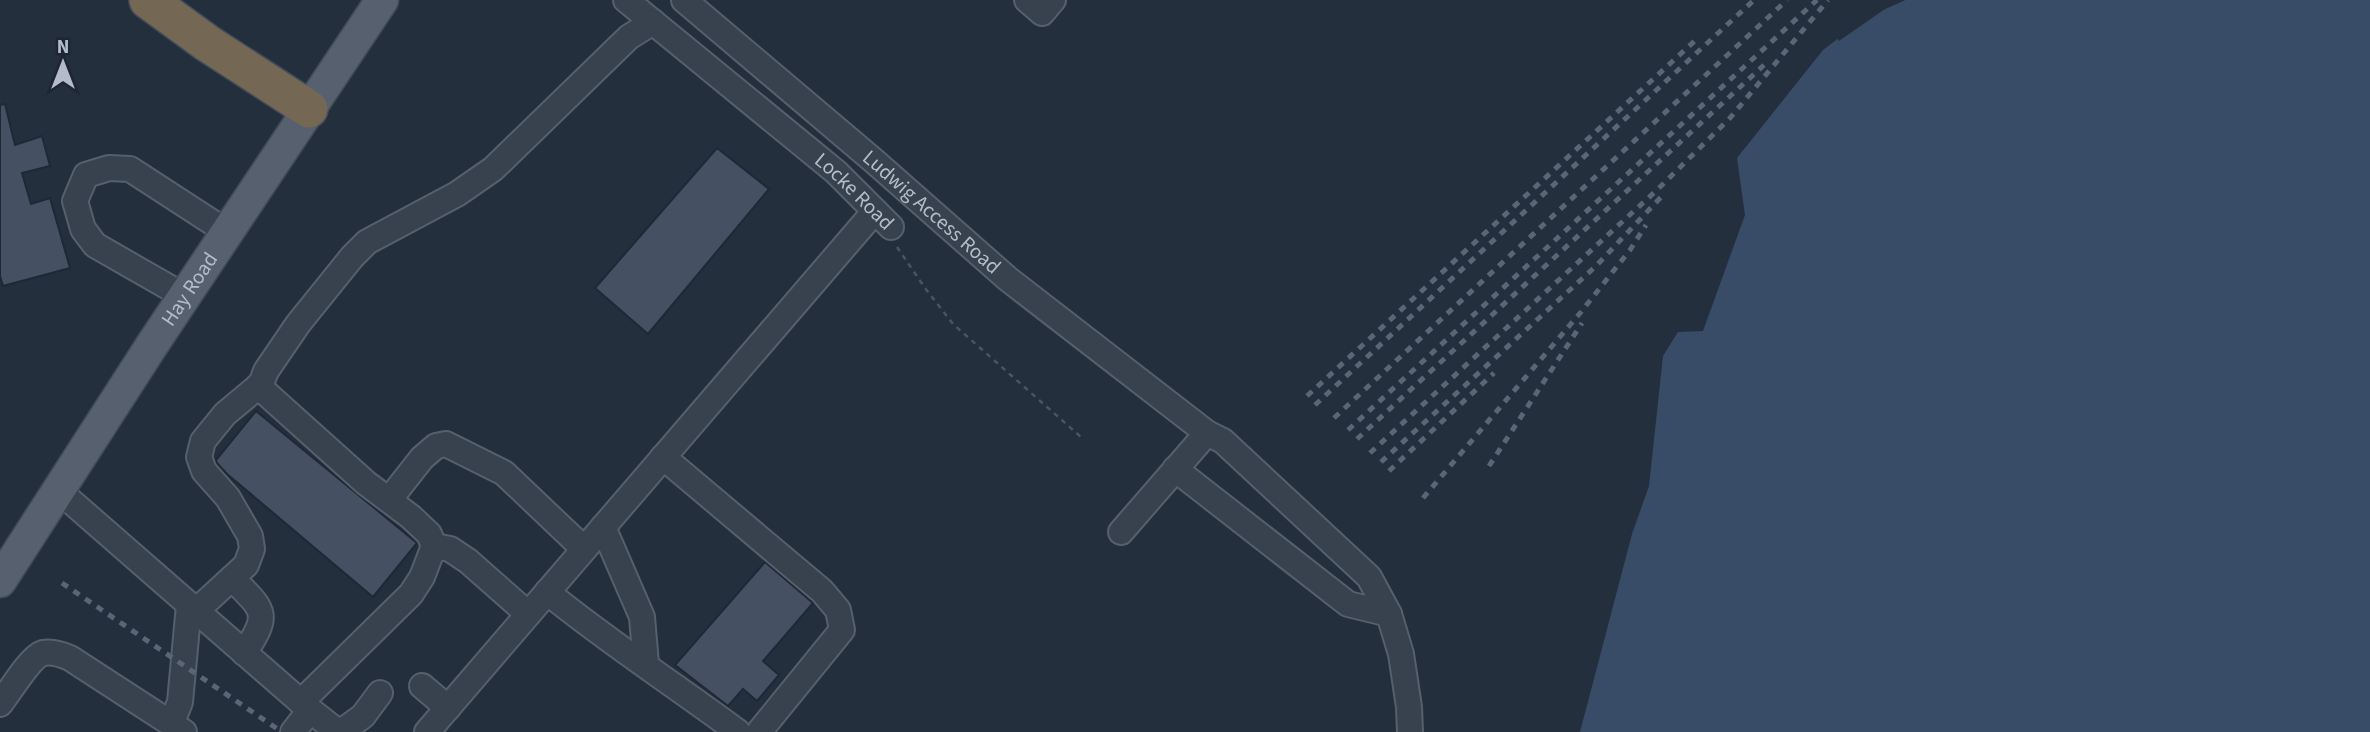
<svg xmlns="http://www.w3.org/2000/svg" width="2370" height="732" font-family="'Source Sans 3',sans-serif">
<rect width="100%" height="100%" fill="#242f3e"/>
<path fill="#394c67" d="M1905 0H2370V732H1580L1632 534 1649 486 1663 356 1678 332 1703 331 1745 215 1737 158 1823 50 1865 18Z"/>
<path fill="#242f3e" d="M1896 0H1905L1885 9 1839 41 1836 36 1863 15Z"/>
<path fill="#455162" stroke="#1f2835" stroke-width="2" d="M5 104 15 145 42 136 50 166 22 173 31 204 50 198 70 268 3 286 0 276V105Z
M717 148 769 189 648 334 595 288Z
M256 411 417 543 373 597 227 474 217 463 216 460Z
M765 562 813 603 763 661 779 675 757 701 743 689 728 706 675 665Z"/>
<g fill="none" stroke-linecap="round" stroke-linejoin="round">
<g stroke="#565f6c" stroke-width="28">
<g id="minor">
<path id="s1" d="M626 0 836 172 891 227"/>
<path id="s2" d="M684 0 874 161 1008 279 1207 433 1121 532"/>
<path d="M1027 0 1042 13 1053 0"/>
<path d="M184 296 95 245 83 229 75 201 86 175 109 168 130 169 227 232"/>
<path d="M258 386 366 483 411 517 429 534 434 546 422 577 411 594 301 702"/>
<path d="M1207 433 1223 441 1369 577 1389 614 1401 654 1409 707 1410 732"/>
<path d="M663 457 822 591 838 610 842 630 759 732"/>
<path d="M1175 469 1348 604 1389 614"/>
<path d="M58 490 310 710 338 732"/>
<path d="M389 500 422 458 436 446 446 444 504 473 584 549"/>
<path d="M603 527 642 617 646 664"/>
<path d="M434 546 450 549 468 561 528 614"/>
<path d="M232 578C263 610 272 612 244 653"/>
<path d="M547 592C608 642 675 685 738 732"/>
<path d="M196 611 246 565 252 549 250 536 228 498 204 471 199 457 203 441 225 414 261 384 266 371 298 324 352 257 367 242 457 194 493 169 629 37 653 22"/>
<path d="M422 686 448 708"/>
<path d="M0 704C9 693 30 657 43 653 52 651 61 654 70 658L184 732"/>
<path d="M172 722 180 702 189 605"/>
<path d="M293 732 310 710"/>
<path d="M341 732 363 716 380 693"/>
<path d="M427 732 875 211"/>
</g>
</g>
<g stroke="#414a57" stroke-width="35">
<g id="major">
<path id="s3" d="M0 581 152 345 382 0"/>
</g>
</g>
<g stroke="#434c59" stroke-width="40">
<path id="highway" d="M148 0 207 43 309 109"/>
</g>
<path stroke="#44595c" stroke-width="2.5" stroke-dasharray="5 5" stroke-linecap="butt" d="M897 247 925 288 953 324 1081 437"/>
<use href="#minor" stroke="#38414e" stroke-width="24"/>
<use href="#major" stroke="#56606e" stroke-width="32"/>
<use href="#highway" stroke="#746855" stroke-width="37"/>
<path stroke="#5a6575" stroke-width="5" stroke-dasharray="7 7" stroke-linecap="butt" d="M1307 396 1698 38
M1315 405 1754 0
M1334 418 1787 0
M1348 430 1817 0
M1357 439 1764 65
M1370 453 1658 189 1730 118 1828 0
M1381 462 1596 266 1663 195
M1489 466 1582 323
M1389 471 1494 373
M1423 498 1581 312 1630 250 1646 225
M62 583 282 732"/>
</g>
<g text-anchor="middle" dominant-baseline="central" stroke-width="6" stroke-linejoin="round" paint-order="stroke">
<g font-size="21" fill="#b4bcc9" stroke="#1d2633">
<text stroke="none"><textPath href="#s1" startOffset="298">Locke Road</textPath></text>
<text stroke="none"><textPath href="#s2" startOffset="326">Ludwig Access Road</textPath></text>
<text stroke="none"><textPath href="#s3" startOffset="348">Hay Road</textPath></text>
</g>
</g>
<g transform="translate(63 63)" stroke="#1d2633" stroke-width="5" paint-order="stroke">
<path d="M0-5L12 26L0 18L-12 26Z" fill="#b4bcc9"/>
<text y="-10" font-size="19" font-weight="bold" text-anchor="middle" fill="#b4bcc9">N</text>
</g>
</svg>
